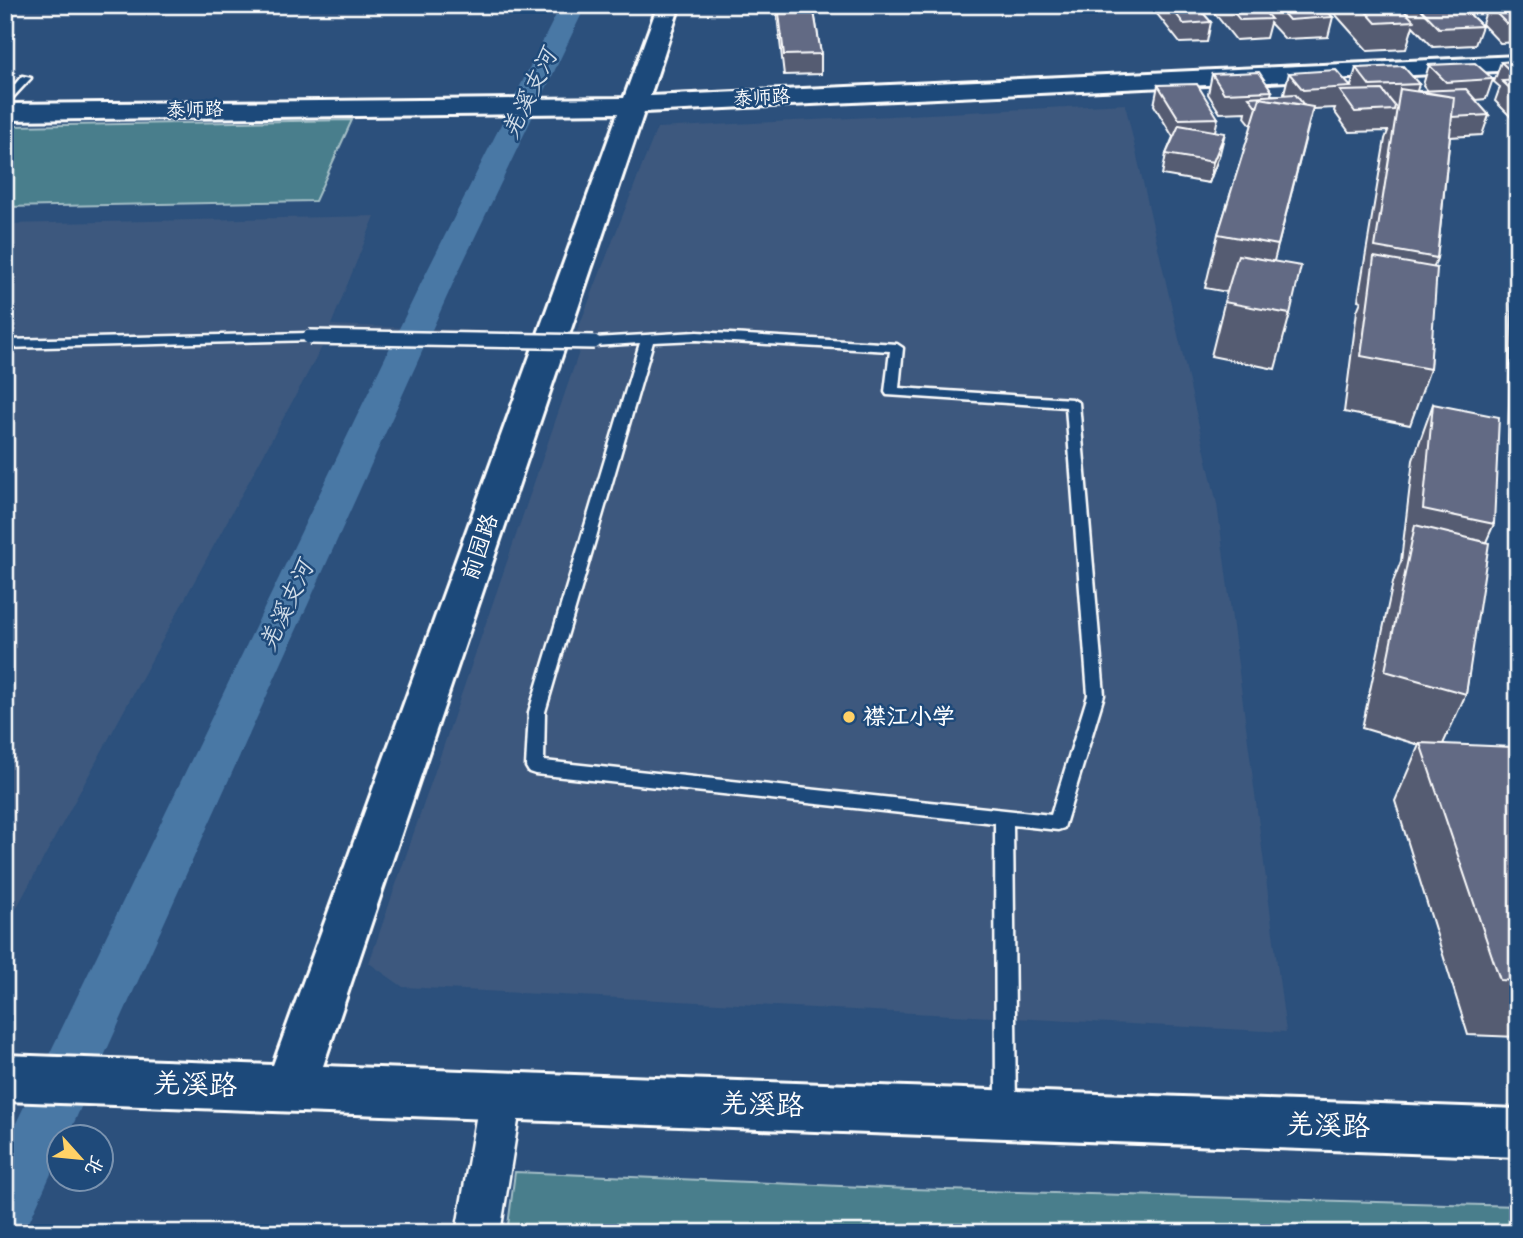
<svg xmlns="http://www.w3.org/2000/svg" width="1523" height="1238" font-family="'Architects Daughter','LXGW WenKai TC',sans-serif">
<rect width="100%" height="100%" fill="#2c507c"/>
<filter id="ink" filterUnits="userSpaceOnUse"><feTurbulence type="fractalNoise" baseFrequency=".0143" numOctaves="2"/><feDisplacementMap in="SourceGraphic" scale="14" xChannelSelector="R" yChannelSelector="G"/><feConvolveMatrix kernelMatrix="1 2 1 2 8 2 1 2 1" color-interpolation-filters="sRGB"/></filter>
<g filter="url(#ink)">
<path fill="#3c587e" d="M1125 104 1217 504 1286 1032 403 987 369 963 580 349 322 347 5 929V224L375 216 331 325 576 334 657 128Z"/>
<path fill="#487e8c" stroke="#a4bec6" stroke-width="2" d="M352 120 315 201 5 207V133L11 126Z
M515 1172 910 1189 1518 1206V1233H507Z"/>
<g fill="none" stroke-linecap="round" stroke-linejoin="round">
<path fill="#4a78a5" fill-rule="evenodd" d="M561 5H586L454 281 68 1136H60V1154L26 1229 5 1233V1146L422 281Z"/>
<g stroke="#fff" stroke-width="5">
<path id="lane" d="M22 76 31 78 5 106V96Z
M697 332 897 344 903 348 899 388 1072 399 1079 403 1104 695 1064 828 1058 830 1013 825 1016 1112 1013 1119 1006 1122 999 1119 996 1112 995 823 535 774 529 772 526 767 529 712 640 343 594 346 588 342 594 338ZM697 340 890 351 885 392 887 395 1066 407 1088 695 1051 815 544 761 545 712 653 342Z
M309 333 315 337 314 340 5 348V340Z"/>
</g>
<g stroke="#fff" stroke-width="5">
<path id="street" d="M501 1077 516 1083 522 1096 500 1233H456L480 1096 486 1083Z"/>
</g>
<g stroke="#fff" stroke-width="6">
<path id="secondary" d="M658 5H680L650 96 1518 56V70L644 112 323 1066 1518 1109V1157L5 1101V1055L273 1065 618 113 5 120V104L624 98Z"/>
</g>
<use href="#lane" fill="#1f4a7a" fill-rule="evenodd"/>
<use href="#street" fill="#1f4a7a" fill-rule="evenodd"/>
<use href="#secondary" fill="#1f4a7a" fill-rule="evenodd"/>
<g stroke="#fff" stroke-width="18" stroke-linecap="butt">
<path id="lane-bridge" d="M309 337 594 342"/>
</g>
<use href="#lane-bridge" stroke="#1f4a7a" stroke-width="13"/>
</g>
<path fill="#545b72" stroke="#fff" stroke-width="2" d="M777 5H829V11L814 12 821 54V74L784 75 777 16Z
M848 5H890L848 7Z
M1150 5H1196L1211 22 1207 42 1180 43Z
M1208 5H1304L1306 7 1333 17 1328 37 1285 39 1270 23 1266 38 1236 40Z
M1327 5H1399L1404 10 1405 5H1460L1482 26 1475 45 1433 47 1413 26 1406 49 1368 51Z
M1488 5H1518V42L1500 43 1482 24Z
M1518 61V124L1495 101 1500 87 1494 82 1501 62Z
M1429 65 1493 79 1486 99 1475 100 1489 115 1482 135 1450 137 1437 258 1434 267 1430 369 1410 425 1344 412 1357 311 1361 301 1358 300 1385 139 1388 131 1349 132 1334 111 1335 108 1313 109 1274 261 1290 314 1275 369 1211 356 1227 292 1205 288 1218 234 1252 126 1245 117 1246 112 1220 113 1208 94 1212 74 1272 91 1271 95H1285L1284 93 1289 73 1351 86 1356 68 1419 84 1417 91H1428L1423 85Z
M1158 85 1218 118 1215 131 1220 153 1209 183 1162 175 1166 154 1173 137 1154 105Z
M1518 131V446L1508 444 1512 286 1515 279 1511 278 1515 140Z
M1433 404 1494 524 1486 542 1466 694 1443 744 1518 760V1037L1468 1035 1395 801 1419 745 1362 728 1393 582 1401 561 1413 460Z"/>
<path fill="#454a5c" stroke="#fff" stroke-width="2" d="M1225 133 1220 153 1209 183 1213 162Z"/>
<path fill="#626a84" stroke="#fff" stroke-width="2" d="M778 5H813L821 54 784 55Z
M1169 5H1196L1211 22 1184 24Z
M1228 5H1259L1271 19 1240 20Z
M1276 5H1304L1306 7 1322 6 1333 17 1289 20Z
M1360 5H1399L1414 21 1376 23Z
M1417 5H1460L1482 26 1439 28Z
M1488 5H1518V23L1507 24Z
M1518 61V78L1501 62Z
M1475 63 1493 79 1446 82 1429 65Z
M1403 66 1419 84 1370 86 1356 68Z
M1336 70 1351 87 1303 90 1289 73Z
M1259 72 1272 91 1224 93 1212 74Z
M1518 80V96L1502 81Z
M1197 84 1218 118 1179 119 1158 85Z
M1400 89 1454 97 1437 258 1375 247Z
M1466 89 1489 115 1452 117 1454 97 1418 91Z
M1382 90 1395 106 1394 110 1355 112 1340 91Z
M1295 94 1304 105 1260 98 1257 108 1249 97Z
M1260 98 1313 107 1278 245 1218 234Z
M1179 125 1225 133 1213 162 1166 154Z
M1238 255 1301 266 1290 314 1224 302Z
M1374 257 1437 268 1430 369 1361 356Z
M1433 404 1499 417 1494 524 1423 509Z
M1415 525 1489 543 1466 694 1385 671Z
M1420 743 1513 747 1518 760V981L1500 980Z"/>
</g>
<circle fill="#ffd166" stroke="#1f4a7a" stroke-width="2.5" cx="849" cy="717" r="7"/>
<g text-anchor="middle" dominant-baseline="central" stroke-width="5" stroke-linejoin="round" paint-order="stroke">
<g font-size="19" fill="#fff" stroke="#1f4a7a">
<text transform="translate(762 98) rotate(-3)">泰师路</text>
<text transform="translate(195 110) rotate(-1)">泰师路</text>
</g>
<g font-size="23" fill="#fff" stroke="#1f4a7a">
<text transform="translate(480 547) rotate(-71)">前园路</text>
</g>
<g font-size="23" font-weight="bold" fill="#fff" stroke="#1f4a7a" text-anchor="start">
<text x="863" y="717">襟江小学</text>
</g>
<g font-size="24" font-style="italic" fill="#d2dde8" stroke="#1f4a7a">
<text transform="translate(530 94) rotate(-64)">羌溪支河</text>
<text transform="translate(287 606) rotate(-65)">羌溪支河</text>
</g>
<g font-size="28" fill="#fff" stroke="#1f4a7a">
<text transform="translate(195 1085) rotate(2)">羌溪路</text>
<text transform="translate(762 1105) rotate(2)">羌溪路</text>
<text transform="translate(1328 1126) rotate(2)">羌溪路</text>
</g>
</g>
<rect width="1523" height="1238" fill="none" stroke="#1f4a7a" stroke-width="28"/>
<rect x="14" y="14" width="1495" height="1210" fill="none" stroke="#fff" stroke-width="2.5" filter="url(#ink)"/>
<g transform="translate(80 1158) rotate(117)"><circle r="33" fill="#1f4a7a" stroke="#7992af" stroke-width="2"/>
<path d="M0-5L12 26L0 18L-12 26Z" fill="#ffd166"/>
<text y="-10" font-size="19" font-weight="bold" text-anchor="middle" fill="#ffffff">北</text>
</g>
</svg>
